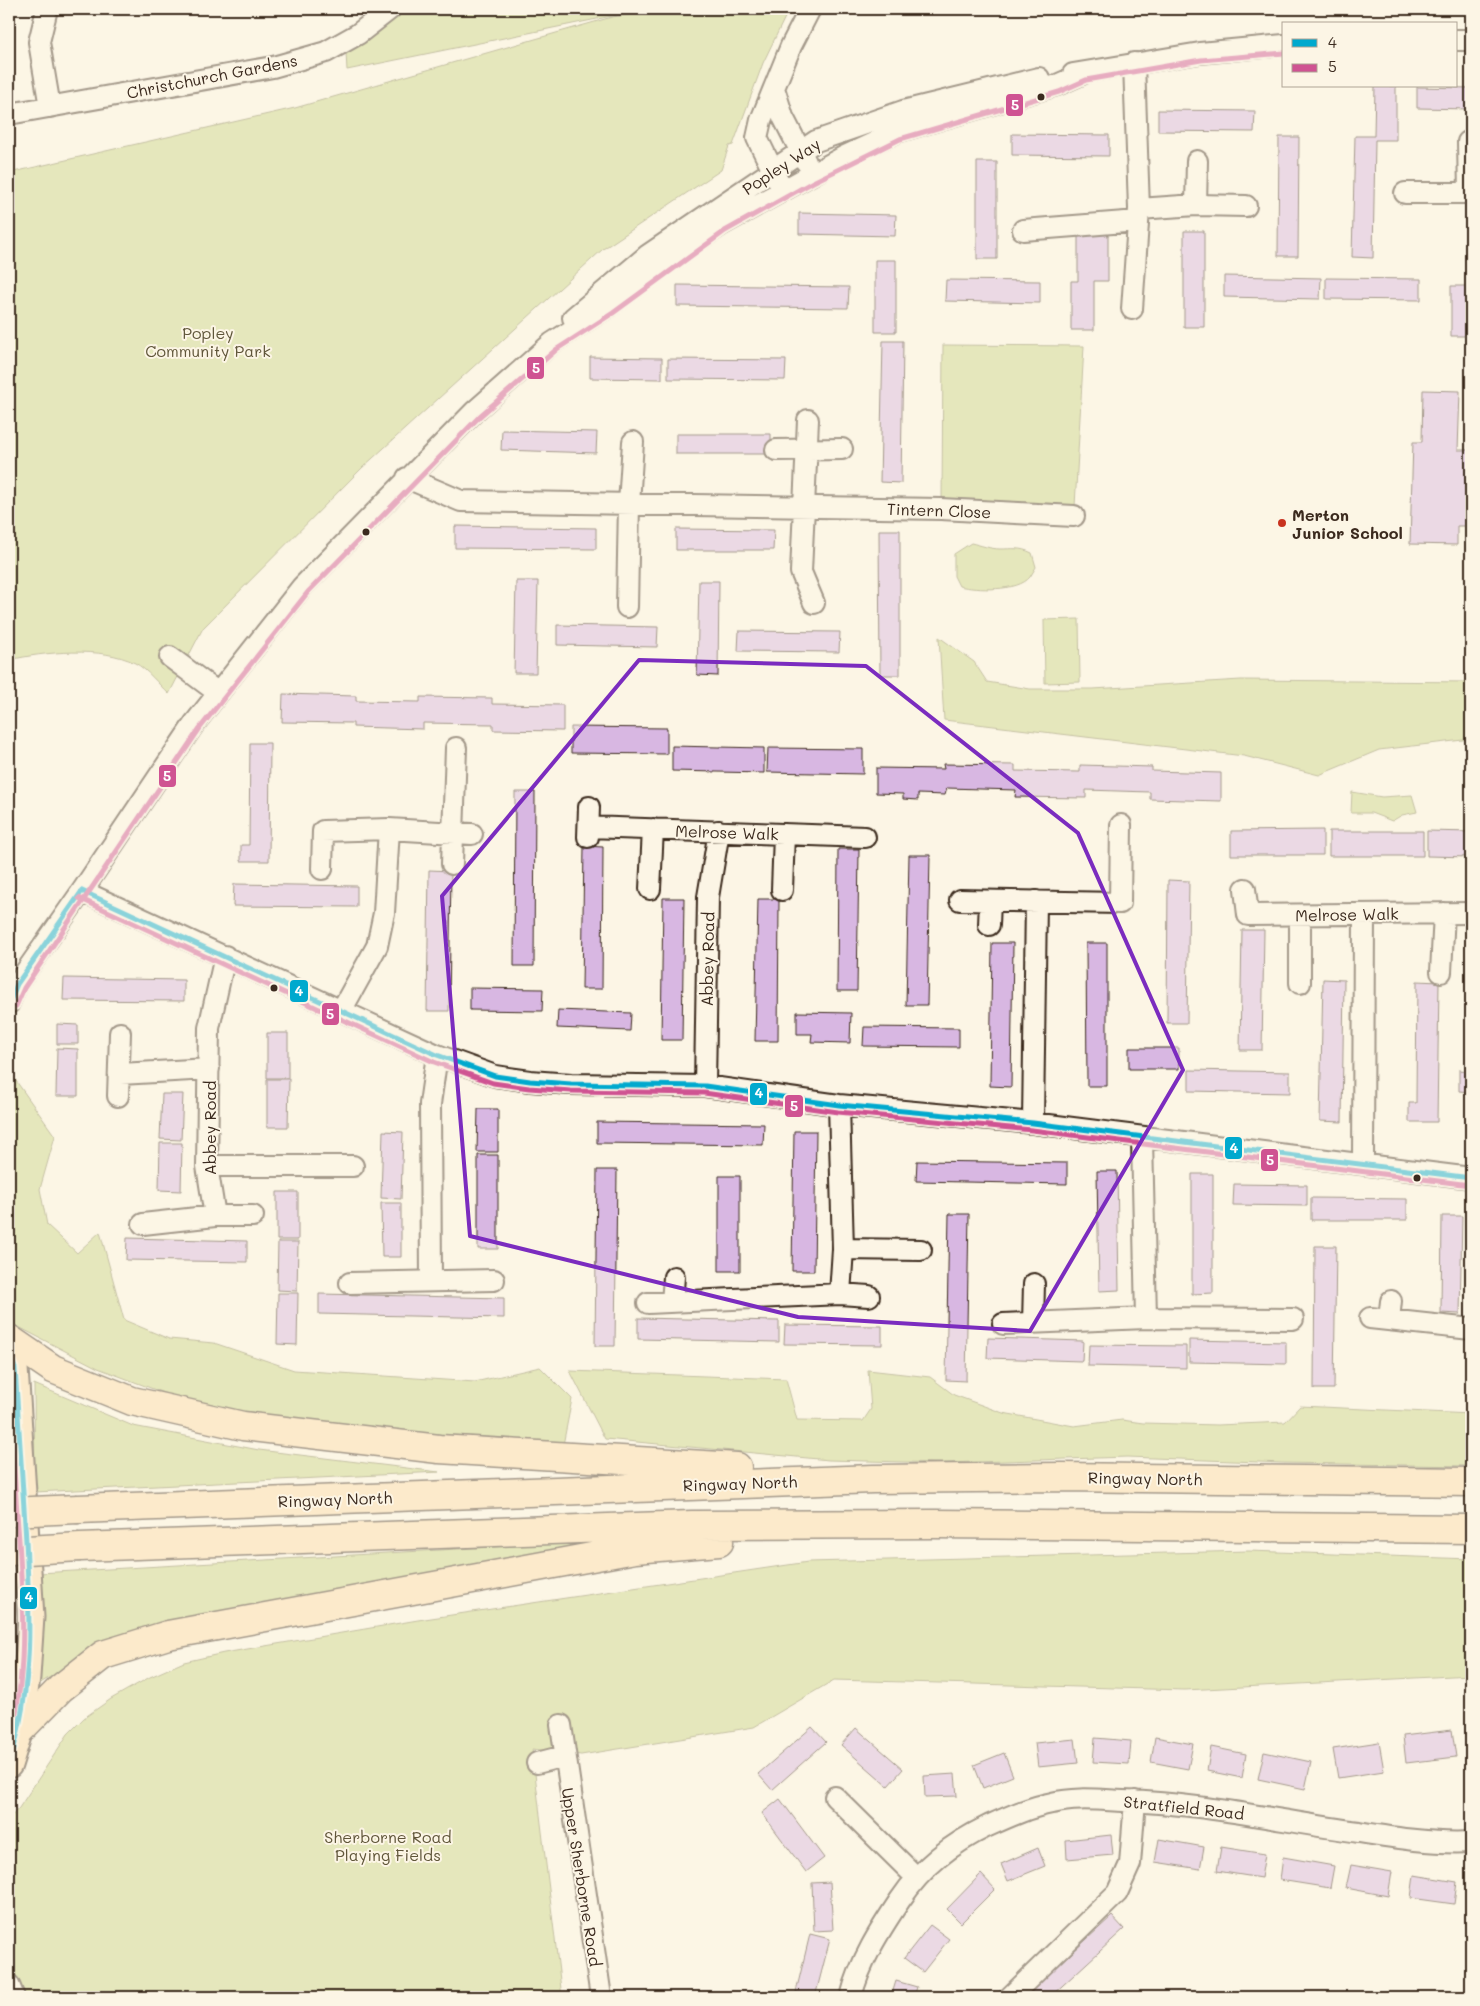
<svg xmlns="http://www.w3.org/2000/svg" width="1480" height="2006" font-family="Mali,sans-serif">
<rect width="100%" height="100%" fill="#fcf5e5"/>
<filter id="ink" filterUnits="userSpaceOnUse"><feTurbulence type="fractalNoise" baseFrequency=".02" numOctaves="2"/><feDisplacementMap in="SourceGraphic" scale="10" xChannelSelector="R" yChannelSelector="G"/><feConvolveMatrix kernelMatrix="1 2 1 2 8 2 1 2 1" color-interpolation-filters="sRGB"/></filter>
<g filter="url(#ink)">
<path fill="#cbd689" stroke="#838054" d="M408 9H646L347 70 346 53Z
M672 9H789L763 63 733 145 729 146 721 170 603 249 362 468 203 628 169 694C159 685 147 669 135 663 102 646 44 652 9 660V173L295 108 612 17Z
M943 345 1084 346 1075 506 942 504Z
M971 543C980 545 991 549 1000 549 1012 549 1020 547 1032 553L1036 567C1034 570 1032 574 1030 577 1018 592 976 590 959 586L954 576V554Z
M1079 619 1080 682 1045 683 1044 620Z
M939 637 974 662 987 682 1030 689H1093L1241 680 1471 682V739L1379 750 1319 775 1244 756 944 720Z
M1352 792 1382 797 1412 795 1417 812 1402 815 1392 821 1371 813H1351Z
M9 1071 55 1136 40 1189 47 1225 77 1253 100 1232 124 1320 169 1339 214 1343 294 1370 475 1382 540 1367 572 1399 563 1445 430 1435 299 1421 190 1403 98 1368 11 1323 9 1315Z
M868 1370 930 1377 954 1395 1003 1413 1074 1426 1122 1420 1143 1423 1218 1425 1285 1422 1300 1406 1471 1414V1466L1284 1463 1127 1457 944 1463 829 1460 605 1439 570 1371 786 1379 797 1420 863 1421 871 1409Z
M34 1384 133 1426 259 1450 439 1472 35 1492Z
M614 1540 101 1645 39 1684V1573Z
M1249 1551 1471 1559V1675L1185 1690 834 1680 754 1727 581 1755 532 1749 562 1997H20L9 1972V1819L19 1808 68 1734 84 1718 111 1699 150 1677 184 1662 224 1653 418 1620 808 1562Z"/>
<path fill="#d8b7e2" stroke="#3b2a1e" d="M1375 86H1396V140H1375L1373 258 1352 257 1355 136H1374Z
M1417 87 1471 88V109L1417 108Z
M1158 110 1255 111 1254 132 1158 131Z
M1012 134 1109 135V156L1012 155Z
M1279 137H1299L1298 256H1278Z
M977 162H997V259H977Z
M799 213 896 215 895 236 799 234Z
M1467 213H1471V336H1451V286H1467Z
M1184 231H1204V327H1184Z
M1078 232H1108V281H1094V330H1071V281H1078Z
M875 260H896V332H875Z
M1224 276 1321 278 1320 299 1224 297Z
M1326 278 1421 279V300L1326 299Z
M946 280 1040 281V303L945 301Z
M677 285 849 287 848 308 677 306Z
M883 341H903L901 483 880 482Z
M590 357 662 358V379L590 378Z
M668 359 786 360 785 380 668 379Z
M1423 390 1460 391 1458 450H1468V442H1471V526H1457V545L1410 544 1413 442H1422Z
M502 430 597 432 596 453 501 450Z
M676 434H771V454H676Z
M455 526 596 528V549L455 548Z
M676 529 774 530 773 550H676Z
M879 530H900V675H880Z
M516 581H538L536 673H514Z
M699 581H719L718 676 697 675Z
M557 625 658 627 657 647 557 645Z
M739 631 840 632 839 652 738 651Z
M283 694 356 696V701L420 702V697L492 698V704L563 705V731L493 730V724L423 723V729L353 727V723L282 722Z
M571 727 667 728V754L571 753Z
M250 743H270L269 861H241V845H249Z
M672 746 764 748V773L672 771Z
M768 748 863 749V774L767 772Z
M943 764 1015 765V771L1080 772V765L1152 767V771L1221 773V801L1150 799V792L1086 790V798L1015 797 1016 790 947 788 945 795 918 794V800L903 799V794L876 793V768L944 769Z
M515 792H535L534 966H514Z
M1323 830V855H1231V831Z
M1329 831H1423V856H1329Z
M1427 831 1471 832V857L1427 856Z
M584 846 603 847 602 989H582Z
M838 849H859L857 991H837Z
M909 855H930L927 1005H906Z
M429 870 451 871 449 1011H427Z
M1168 880 1189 881 1187 1023H1167Z
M234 884 357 886V907L233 906Z
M663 898H684L682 1040H661Z
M758 899H779L778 1041H755Z
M1242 930H1264L1262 1050H1240Z
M992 943H1013L1011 1087 990 1086Z
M1086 943H1107V1086H1087Z
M64 978 184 980V1001L63 1000Z
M1323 979 1344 980 1342 1122 1320 1121Z
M1417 981 1439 982 1437 1122H1409V1103H1416Z
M470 988 543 989 542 1011 470 1010Z
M558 1010 631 1013 630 1031 557 1028Z
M797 1012 851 1013 850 1043 811 1042 812 1034H797Z
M57 1024 78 1025V1044H57Z
M864 1027 959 1028V1047L863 1046Z
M267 1033H288V1078H267Z
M57 1048 78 1049V1096H56Z
M1129 1048H1179V1069H1129Z
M1189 1070 1290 1072V1093L1189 1091Z
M1459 1070 1471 1071V1092L1459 1091Z
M267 1079H289L288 1127H267Z
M162 1094H183L181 1140 160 1139Z
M478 1109H498V1152H477Z
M597 1122 764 1124 763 1145 597 1143Z
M383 1131 403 1132 401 1199 381 1198Z
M794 1131H816L814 1271H792Z
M160 1143H182L181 1191 159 1190Z
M478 1155H498V1249H478Z
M917 1161 1067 1163V1184L916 1181Z
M597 1170H617L615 1346H595Z
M1097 1171H1117L1119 1290 1099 1291Z
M1192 1174H1213V1293L1192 1294Z
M719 1176H740V1271H719Z
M1234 1184 1307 1185V1206L1233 1205Z
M277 1192H298V1240H277Z
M1311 1198 1407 1199V1220H1311Z
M381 1203H401V1257H382Z
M949 1214H969L966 1381 946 1380Z
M1442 1216H1462L1460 1314 1441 1313Z
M127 1238 247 1241V1262L126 1260Z
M278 1242H298L297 1291 277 1290Z
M1315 1246H1336L1334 1389H1314Z
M278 1293H298L297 1345 277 1344Z
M319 1294 504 1298V1318L319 1314Z
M638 1318 779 1321V1342L638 1339Z
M785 1325 882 1326V1345L784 1344Z
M988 1338 1083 1341 1082 1361 987 1358Z
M1189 1340 1286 1342V1364L1189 1362Z
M1089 1345 1186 1346V1368L1088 1366Z
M812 1727 826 1742 772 1790 758 1774Z
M856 1728 903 1769 888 1786 841 1745Z
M1452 1730 1456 1757 1406 1763 1403 1736Z
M1155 1737 1193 1744 1188 1769 1151 1762Z
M1095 1738 1131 1741 1129 1764 1093 1762Z
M1075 1739 1078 1763 1038 1767 1035 1743Z
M1379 1742 1384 1771 1338 1778 1333 1749Z
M1211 1747 1246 1754 1242 1778 1207 1771Z
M1264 1752 1311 1762 1305 1789 1258 1779Z
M1004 1753 1013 1776 983 1788 974 1765Z
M955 1774 957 1796 925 1797 924 1776Z
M780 1799 824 1858 806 1872 762 1813Z
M1111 1835 1113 1855 1067 1859 1066 1840Z
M1159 1839 1204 1847 1200 1869 1155 1862Z
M1221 1847 1265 1854 1261 1878 1217 1871Z
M1038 1848 1045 1866 1008 1881 1001 1864Z
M1283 1857 1334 1866 1330 1888 1280 1880Z
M1351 1865 1392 1872 1388 1896 1346 1888Z
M981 1874 995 1889 961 1923 947 1909Z
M1414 1875 1457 1882 1454 1904 1411 1898Z
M830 1882 833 1930 814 1931 812 1883Z
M1112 1916 1124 1929 1050 1997H1024Z
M930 1925 949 1939 923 1972 904 1958Z
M810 1934 830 1939 815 1997 796 1992Z
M896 1981 917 1987 914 1997H891Z"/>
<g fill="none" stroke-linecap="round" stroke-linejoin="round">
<g stroke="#3b2a1e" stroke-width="24">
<path id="minor" d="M47 9 39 42 50 107
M1456 40H1471
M1073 74 1200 53 1284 45
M774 88 783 117 806 162
M9 114 273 67 326 52 358 34 390 9
M1468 142 1469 193
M778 181 757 138 761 120 791 46 810 9
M1405 193H1471
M1196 205 1197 161
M1139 209 1196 205 1246 206
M1023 230 1138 221
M1132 309 1139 209 1134 63
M573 318 648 255 816 141 903 111 1039 78
M808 420 801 572 814 603
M776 450 842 449
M407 478 461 501 941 509 1074 516
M627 607 629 504 633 442
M170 657 217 692
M589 827 865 837
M588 837 589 807
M452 864 456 748
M322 869 323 831 389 829 472 834
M650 889 653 829
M1245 889 1248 915 1471 913
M782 890 784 834
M82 891 437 1055 495 1076 530 1081 571 1084 705 1086 839 1105 1033 1123 1471 1178
M960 900 1120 903 1121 825
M989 925 990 901
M1441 972 1444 913
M1300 983V915
M9 1003 17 984 82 891 194 724 302 587 475 411 552 343 608 307 681 252 721 225 845 156 897 132 1057 85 1084 73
M341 1011 377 946 384 913 389 829
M120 1074 209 1069
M705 1086 708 897 719 831
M118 1096 120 1033
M839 1105 843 1249 840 1294
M1033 1123 1036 901
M1142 1138 1146 1318
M1363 1164 1364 914
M207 1166H353
M215 1216 207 1166 209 1028 225 956
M143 1224 215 1216H253
M843 1249 921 1250
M431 1281 430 1104 437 1055
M350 1283 494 1280
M672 1302 674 1277
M648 1303 840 1294 869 1296
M1370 1318 1471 1329
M1389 1320 1391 1301
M1033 1323 1034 1284
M1003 1324 1146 1318 1293 1319
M561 1725 601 1997
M537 1763 564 1756
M835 1797 916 1877
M9 1985 14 1997
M851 1997C860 1961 880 1930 900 1900 923 1866 951 1844 988 1826 1008 1817 1030 1807 1052 1803 1076 1797 1099 1800 1123 1801 1203 1803 1280 1821 1359 1832 1396 1838 1434 1844 1471 1842
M1010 1997 1117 1893 1130 1864 1135 1801"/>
</g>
<g stroke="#3b2a1e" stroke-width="29">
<path id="major" d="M9 1355 15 1368 31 1617 27 1677 20 1730 9 1765"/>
</g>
<g stroke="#3b2a1e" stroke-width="31">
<path id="highway" d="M9 1339 53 1369 132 1401 243 1426 439 1449 737 1467
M78 1509 873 1479 1062 1477 1471 1482
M80 1547 692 1525 935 1524 1471 1529
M20 1730 61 1688 103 1655 168 1635 635 1549 719 1542"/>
</g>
<use href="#minor" stroke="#fcf5e5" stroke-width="20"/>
<use href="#major" stroke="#fcdcac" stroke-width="25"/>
<use href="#highway" stroke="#fcdcac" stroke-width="28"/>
<g stroke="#3b2a1e" stroke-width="31" stroke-linecap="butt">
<path id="highway-bridge" d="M9 1512 78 1509
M9 1551 80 1547"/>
</g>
<use href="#highway-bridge" stroke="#fcdcac" stroke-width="28"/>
<g stroke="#fcf5e5" stroke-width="9">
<path id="bus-1" d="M82 891 437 1055 495 1076 530 1081 571 1084 705 1086 839 1105 1033 1123 1471 1178
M9 1003 17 984 82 891
M9 1355 15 1368C18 1420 22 1472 25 1524 30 1609 35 1682 9 1765"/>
</g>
<g stroke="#fcf5e5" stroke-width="9">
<path id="bus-2" d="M79 898 434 1062 493 1083 529 1088 571 1091 704 1093 838 1112 1032 1130 1470 1185
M16 1006 24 988 200 728 308 592 480 416 557 349 613 313 725 231 813 182 900 139 1059 92 1086 80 1201 60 1284 53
M9 1388C12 1438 15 1489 19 1540 23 1604 28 1678 9 1741"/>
</g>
<use href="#bus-1" stroke="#00a9ce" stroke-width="5"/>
<use href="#bus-2" stroke="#cf5392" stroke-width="5"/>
</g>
</g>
<path d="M0 0H1480V2006H0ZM639 660 866 666 1078 833 1183 1070 1030 1331 798 1317 470 1236 442 896Z" fill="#fcf5e5" fill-opacity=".55" fill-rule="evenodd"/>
<path fill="none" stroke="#7b2cbf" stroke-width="4" stroke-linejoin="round" d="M639 660 866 666 1078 833 1183 1070 1030 1331 798 1317 470 1236 442 896Z"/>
<g fill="#3b2a1e" stroke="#fcf5e5" stroke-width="2">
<circle cx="1041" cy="97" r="4.5"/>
<circle cx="366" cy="532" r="4.5"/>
<circle cx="274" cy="988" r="4.5"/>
<circle cx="1417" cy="1178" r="4.5"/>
</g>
<circle fill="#c8321e" stroke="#fcf5e5" stroke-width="2" cx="1282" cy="523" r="5"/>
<g text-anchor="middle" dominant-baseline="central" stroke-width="4" stroke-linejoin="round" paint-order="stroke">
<g font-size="16" fill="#3b2a1e" stroke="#fcf5e5">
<text transform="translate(212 76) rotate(-11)">Christchurch Gardens</text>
<text transform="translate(781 166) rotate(-33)">Popley Way</text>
<text transform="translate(939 510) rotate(2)">Tintern Close</text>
<text transform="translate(727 832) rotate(2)">Melrose Walk</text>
<text transform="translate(1347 914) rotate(-1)">Melrose Walk</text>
<text transform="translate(707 959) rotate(-89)">Abbey Road</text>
<text transform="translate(209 1128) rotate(-90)">Abbey Road</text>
<text transform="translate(1145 1478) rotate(1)">Ringway North</text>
<text transform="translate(740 1483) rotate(-2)">Ringway North</text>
<text transform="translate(335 1499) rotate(-2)">Ringway North</text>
<text transform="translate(1184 1807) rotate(6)">Stratfield Road</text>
<text transform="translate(582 1877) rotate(81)">Upper Sherborne Road</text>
</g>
<g font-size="16" fill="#5f5539" stroke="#fcf5e5">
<text x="208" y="332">Popley<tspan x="208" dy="18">Community Park</tspan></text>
<text x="388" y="1836">Sherborne Road<tspan x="388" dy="18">Playing Fields</tspan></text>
</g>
<g font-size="16" font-weight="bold" fill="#3b2a1e" stroke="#fcf5e5" text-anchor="start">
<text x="1292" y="514">Merton<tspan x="1292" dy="18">Junior School</tspan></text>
</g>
</g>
<g stroke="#fcf5e5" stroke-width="2">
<rect x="1005" y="93" width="19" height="24" rx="5" fill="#cf5392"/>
<rect x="526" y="356" width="19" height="24" rx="5" fill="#cf5392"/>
<rect x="158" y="764" width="19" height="24" rx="5" fill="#cf5392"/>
<rect x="289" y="979" width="20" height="24" rx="5" fill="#00a9ce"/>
<rect x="321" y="1002" width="19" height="24" rx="5" fill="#cf5392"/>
<rect x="749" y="1082" width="19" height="24" rx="5" fill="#00a9ce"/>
<rect x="784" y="1094" width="20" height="24" rx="5" fill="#cf5392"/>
<rect x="1224" y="1136" width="19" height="24" rx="5" fill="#00a9ce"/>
<rect x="1260" y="1148" width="19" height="24" rx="5" fill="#cf5392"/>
<rect x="19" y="1586" width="19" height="24" rx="5" fill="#00a9ce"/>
</g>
<g font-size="14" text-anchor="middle" font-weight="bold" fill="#fff">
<text x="1015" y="110">5</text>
<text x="536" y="373">5</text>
<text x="167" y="781">5</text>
<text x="299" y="996">4</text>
<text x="330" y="1019">5</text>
<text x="759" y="1098">4</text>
<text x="794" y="1111">5</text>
<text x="1234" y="1153">4</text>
<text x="1270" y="1165">5</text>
<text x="29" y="1602">4</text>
</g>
<rect width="1480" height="2006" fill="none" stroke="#fcf5e5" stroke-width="30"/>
<rect x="15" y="15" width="1450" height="1976" fill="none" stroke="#3b2a1e" stroke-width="2" filter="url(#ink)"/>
<rect x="1282" y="22" width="175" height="65" fill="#fcf5e5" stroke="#afa495"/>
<rect x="1292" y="39" width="25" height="8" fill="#00a9ce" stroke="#afa495"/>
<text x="1328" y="48" font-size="15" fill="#3b2a1e">4</text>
<rect x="1292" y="64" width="25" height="8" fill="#cf5392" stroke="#afa495"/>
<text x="1328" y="72" font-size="15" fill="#3b2a1e">5</text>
</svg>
